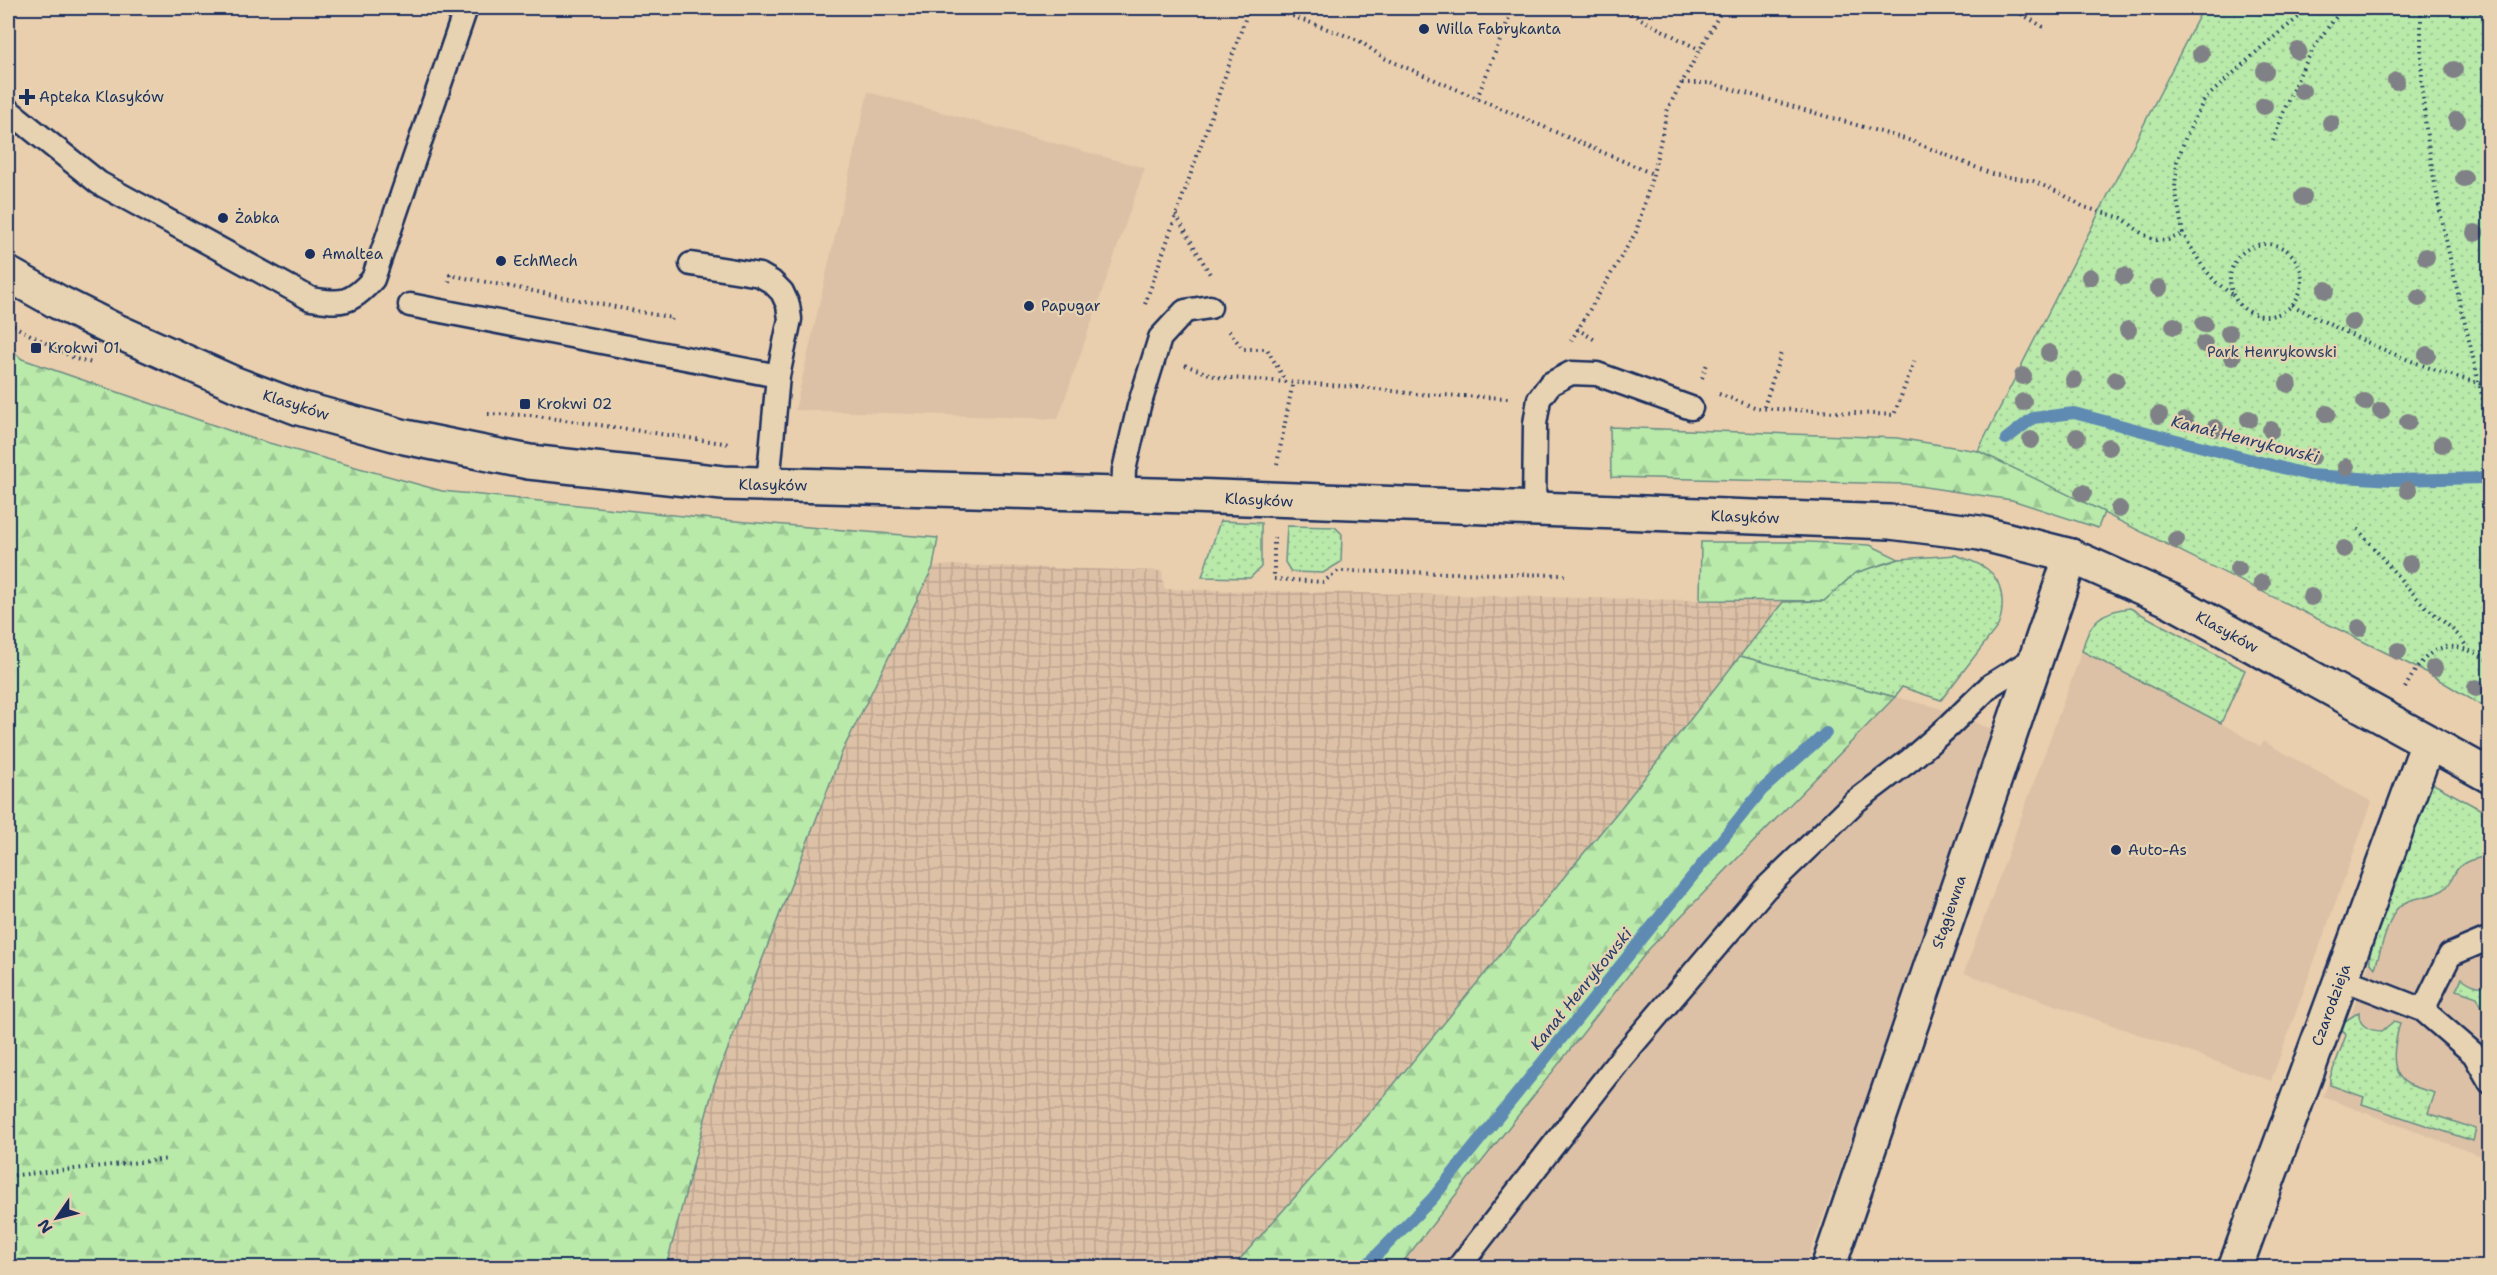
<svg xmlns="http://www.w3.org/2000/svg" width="2497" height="1275" font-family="'Shantell Sans',sans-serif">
<defs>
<pattern id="industrial-grid" width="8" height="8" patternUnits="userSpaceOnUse" patternTransform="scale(1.5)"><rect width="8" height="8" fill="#ddc1a6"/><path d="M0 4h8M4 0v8" fill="none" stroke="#bda691"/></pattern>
<pattern id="grass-dots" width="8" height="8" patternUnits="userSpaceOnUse" patternTransform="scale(1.5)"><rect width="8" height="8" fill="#b9eaaa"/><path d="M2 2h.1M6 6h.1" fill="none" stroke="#9ec995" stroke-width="1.8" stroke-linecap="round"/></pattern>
<pattern id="forest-firs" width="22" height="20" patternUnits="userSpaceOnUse" patternTransform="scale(1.5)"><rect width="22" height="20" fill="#b9eaaa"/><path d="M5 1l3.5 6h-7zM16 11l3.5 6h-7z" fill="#9ec995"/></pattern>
</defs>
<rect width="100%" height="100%" fill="#e9cfae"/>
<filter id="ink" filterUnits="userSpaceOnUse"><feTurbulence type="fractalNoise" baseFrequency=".0167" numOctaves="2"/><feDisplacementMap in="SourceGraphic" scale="12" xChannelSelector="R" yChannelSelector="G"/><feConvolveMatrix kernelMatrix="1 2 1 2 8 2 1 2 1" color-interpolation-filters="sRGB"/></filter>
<g filter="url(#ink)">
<path fill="#ddc1a6" d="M868 92 1145 168 1058 419 795 410Z
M2082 651 2221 723 2260 746 2263 741 2372 802 2271 1081 1964 973Z
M1895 697 1936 707 1999 732 1805 1267 1399 1268 1649 949Z
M2489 814V1159L2323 1097 2346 1035 2342 1029V1023L2351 1015 2370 962V945L2397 869Z"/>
<path fill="url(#industrial-grid)" d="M951 565 1162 571 1164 589 1783 602 1620 809 1385 1095 1233 1267 666 1268 714 1085 842 752 933 567Z"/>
<path fill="url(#grass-dots)" stroke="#6a8c84" stroke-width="1.5" d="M2203 8H2489V710L2431 675 1978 451Z
M1220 521 1261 523V567L1250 578 1202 577Z
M1287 526 1335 527 1342 534 1341 562 1323 573 1291 572 1285 562Z
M1956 555C1966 559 1979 563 1987 569 2004 581 2005 608 1998 626L1941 700 1902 687 1895 697 1740 656 1783 602 1824 601 1855 573 1899 559Z
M2130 608 2245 670 2221 723 2082 651C2089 622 2100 611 2130 608Z
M2430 782 2489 814V857C2478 857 2462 861 2456 871 2451 879 2451 885 2443 890 2429 899 2407 896 2396 910 2389 918 2379 955 2375 968L2370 962V945Z
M2462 978C2471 985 2478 988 2489 985V1021L2477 997 2457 990Z
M2359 1012C2358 1026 2370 1031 2382 1031L2394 1021 2400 1023C2395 1041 2387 1072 2408 1084 2416 1088 2426 1090 2435 1093L2428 1113 2476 1129 2473 1141 2362 1104 2364 1097 2330 1085V1078L2346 1035 2342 1029V1023Z"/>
<path fill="url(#forest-firs)" stroke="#6a8c84" stroke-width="1.5" d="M8 347 22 359 251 438 442 491 712 519 938 538 933 567 842 752 714 1085 666 1267H8Z
M1610 427 1897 438 1978 451 2104 512 2098 528 2012 500 1905 484 1611 477Z
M1701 542H1809L1870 545 1899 559 1855 573 1824 601 1700 600Z
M1740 656 1895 697 1649 949 1399 1267H1233L1385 1095 1620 809Z"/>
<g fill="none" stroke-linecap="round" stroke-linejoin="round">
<path stroke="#5e8bb3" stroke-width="12" d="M2006 439 2033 418 2074 413 2309 475 2394 480 2487 478
M1364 1268 1432 1199 1762 790 1826 733"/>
<g stroke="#1b2f5e" stroke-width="27">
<path id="service" d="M8 110 99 183 311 299C342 304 351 304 373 279L466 8
M691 264 760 275 772 282 782 292 788 305 790 319 778 376 768 484
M410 305 778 376
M1123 494 1124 470 1139 406 1160 338 1185 311 1210 307
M1534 510 1535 424 1539 399 1550 384 1571 373 1597 374 1691 408
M2341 978 2423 1010 2474 1054 2490 1082
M2423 1010 2450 955 2490 938
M1458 1268 1622 1057 1765 889 1856 801 1910 760 1949 726 1991 685 2036 657"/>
</g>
<g stroke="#1b2f5e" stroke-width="38">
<path id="minor" d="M1828 1268 2071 556
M2235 1268 2428 743"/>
</g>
<g stroke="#1b2f5e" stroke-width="38">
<path id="tertiary" d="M8 274 58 302 110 328 235 384 299 408 405 437 529 462 723 483 1190 496 1890 522 1980 533 2071 556 2172 601 2490 776"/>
</g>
<path stroke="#1b2f5e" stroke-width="4" stroke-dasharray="1.5 4.5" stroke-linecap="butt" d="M1270 8 1358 40 1384 58 1653 174
M1620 8 1700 50
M2011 8 2047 29
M2421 8C2421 55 2421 102 2429 149 2444 244 2469 337 2490 430
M2476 8 2490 21
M1682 83H1711L1912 141 1992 174 2033 181 2060 193 2084 207 2122 218 2140 232 2154 240H2168L2183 234
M1477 98 1513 8
M2273 141C2290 92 2309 46 2344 8
M1176 215 1211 276
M2230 280a36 36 0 1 1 72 0a36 36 0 1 1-72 0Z
M449 282 450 275 672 318 670 324
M2231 294 2216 282 2203 267 2183 234 2175 187 2177 162 2185 139 2204 100 2263 46 2310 8
M1145 304 1249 8
M2292 305C2357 339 2417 368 2490 386
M8 323 76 359 92 363
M1577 329 1597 341
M1229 331 1243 349H1267L1285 380
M1571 341 1636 232 1653 174 1668 108 1723 8
M1185 365 1217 377 1370 388 1416 394 1508 398
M1702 378 1707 364
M1719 394 1757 408 1894 415 1915 359
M1764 407 1781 353
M488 414 530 415 730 444
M1277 464 1293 382
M2358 529C2379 554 2399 579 2422 603 2437 618 2457 629 2467 648
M1274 537V579L1323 582 1338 571 1565 575
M2487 660 2490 654
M2405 688C2428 645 2446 635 2490 661
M8 1176 169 1159"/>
<use href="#service" stroke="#e7d3b1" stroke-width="22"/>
<use href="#minor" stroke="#e7d3b1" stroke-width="33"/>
<use href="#tertiary" stroke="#e7d3b1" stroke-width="33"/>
</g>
<g fill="#808186">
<circle cx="2298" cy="51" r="9"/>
<circle cx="2201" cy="54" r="9"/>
<circle cx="2454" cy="70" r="9"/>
<circle cx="2265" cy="71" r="9"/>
<circle cx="2396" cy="81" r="9"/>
<circle cx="2302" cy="91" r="9"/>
<circle cx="2264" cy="106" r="9"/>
<circle cx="2457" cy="120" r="9"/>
<circle cx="2331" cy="123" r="9"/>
<circle cx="2464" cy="178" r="9"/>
<circle cx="2303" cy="197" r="9"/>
<circle cx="2475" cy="233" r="9"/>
<circle cx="2426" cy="257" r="9"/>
<circle cx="2124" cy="276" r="9"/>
<circle cx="2090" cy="277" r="9"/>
<circle cx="2159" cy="288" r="9"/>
<circle cx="2326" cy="290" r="9"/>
<circle cx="2419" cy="298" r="9"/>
<circle cx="2352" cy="322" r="9"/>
<circle cx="2204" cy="324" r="9"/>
<circle cx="2174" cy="326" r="9"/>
<circle cx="2128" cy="330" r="9"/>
<circle cx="2229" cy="333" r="9"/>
<circle cx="2204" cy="344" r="9"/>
<circle cx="2049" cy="353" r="9"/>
<circle cx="2427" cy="355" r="9"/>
<circle cx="2232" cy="357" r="9"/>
<circle cx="2023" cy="376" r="9"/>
<circle cx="2074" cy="380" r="9"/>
<circle cx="2116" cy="380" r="9"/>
<circle cx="2288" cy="384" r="9"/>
<circle cx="2023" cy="402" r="9"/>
<circle cx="2365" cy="402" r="9"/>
<circle cx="2381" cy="411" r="9"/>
<circle cx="2327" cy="414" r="9"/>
<circle cx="2159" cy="415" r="9"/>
<circle cx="2249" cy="419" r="9"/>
<circle cx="2185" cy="421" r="9"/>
<circle cx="2408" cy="422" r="9"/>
<circle cx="2215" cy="428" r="9"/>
<circle cx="2271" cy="430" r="9"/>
<circle cx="2077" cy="437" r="9"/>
<circle cx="2031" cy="440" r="9"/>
<circle cx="2442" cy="444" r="9"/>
<circle cx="2109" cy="447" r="9"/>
<circle cx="2312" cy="457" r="9"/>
<circle cx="2346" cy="467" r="9"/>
<circle cx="2408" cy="490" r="9"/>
<circle cx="2083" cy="493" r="9"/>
<circle cx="2119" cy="509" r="9"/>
<circle cx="2176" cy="540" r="9"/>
<circle cx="2344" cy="549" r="9"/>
<circle cx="2410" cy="564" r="9"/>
<circle cx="2238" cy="569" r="9"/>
<circle cx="2262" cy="583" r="9"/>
<circle cx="2311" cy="597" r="9"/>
<circle cx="2359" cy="628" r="9"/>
<circle cx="2398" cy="651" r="9"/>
<circle cx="2434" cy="668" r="9"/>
<circle cx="2476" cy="688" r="9"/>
</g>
</g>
<g fill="#1b2f5e" stroke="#e7d3b1" stroke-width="2">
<circle cx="1424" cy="29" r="6"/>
<path d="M24 88h6v6h6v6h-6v6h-6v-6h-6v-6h6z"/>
<circle cx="223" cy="218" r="6"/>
<circle cx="310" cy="254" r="6"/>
<circle cx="501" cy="261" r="6"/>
<circle cx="1029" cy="306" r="6"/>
<rect x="30" y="342" width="12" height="12" rx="3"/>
<rect x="519" y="398" width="12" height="12" rx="3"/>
<circle cx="2116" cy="850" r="6"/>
</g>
<g text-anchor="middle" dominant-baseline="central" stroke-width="4.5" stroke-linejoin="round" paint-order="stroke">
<g font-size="15" fill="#1b2f5e" stroke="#e7d3b1" text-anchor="start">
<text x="1436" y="29">Willa Fabrykanta</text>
<text x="39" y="97">Apteka Klasyków</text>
<text x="235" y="218">Żabka</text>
<text x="322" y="254">Amaltea</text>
<text x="513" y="261">EchMech</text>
<text x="1041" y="306">Papugar</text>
<text x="48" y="348">Krokwi 01</text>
<text x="537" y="404">Krokwi 02</text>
<text x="2128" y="850">Auto-As</text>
</g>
<g font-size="15" fill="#2b4266" stroke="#e7d3b1">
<text x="2272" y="352">Park Henrykowski</text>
</g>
<g font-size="15" fill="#1b2f5e" stroke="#e7d3b1">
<text transform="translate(296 405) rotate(18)">Klasyków</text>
<text transform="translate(773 485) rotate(1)">Klasyków</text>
<text transform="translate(1259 500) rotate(3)">Klasyków</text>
<text transform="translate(1745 517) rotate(2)">Klasyków</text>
<text transform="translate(2227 632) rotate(29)">Klasyków</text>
<text transform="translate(1949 912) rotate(-71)">Stągiewna</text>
<text transform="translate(2331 1005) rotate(-70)">Czarodzieja</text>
</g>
<g font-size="16" font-style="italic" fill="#263e6c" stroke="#e7d3b1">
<text transform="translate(2245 439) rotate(14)">Kanał Henrykowski</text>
<text transform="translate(1581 989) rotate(-51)">Kanał Henrykowski</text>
</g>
</g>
<rect width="2497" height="1275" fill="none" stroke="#e7d3b1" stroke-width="30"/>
<rect x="15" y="15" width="2467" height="1245" fill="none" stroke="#1b2f5e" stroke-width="2" filter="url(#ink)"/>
<g transform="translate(57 1218) rotate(235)" stroke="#e7d3b1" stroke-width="4.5" paint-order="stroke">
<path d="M0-4.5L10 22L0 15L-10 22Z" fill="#1b2f5e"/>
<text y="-9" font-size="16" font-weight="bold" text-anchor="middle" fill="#1b2f5e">N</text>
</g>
</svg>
